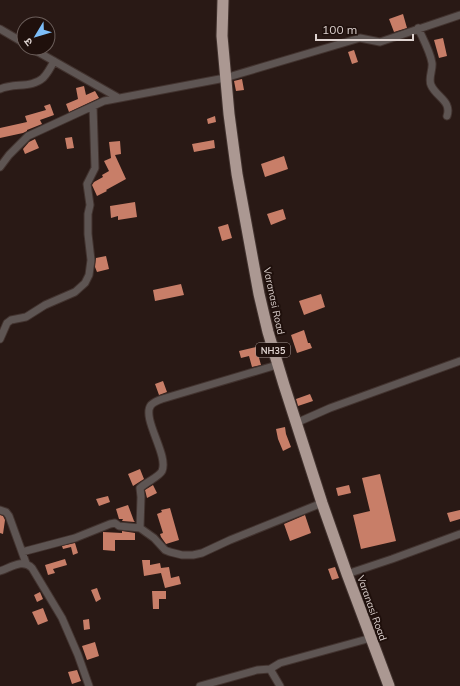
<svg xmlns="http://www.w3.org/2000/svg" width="460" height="686" font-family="Mulish,'Noto Sans Devanagari',sans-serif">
<rect width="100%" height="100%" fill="#291915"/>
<path fill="#c87e68" d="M403 14 407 28 394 32 389 19Z
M443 38 447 56 439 58 434 40Z
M354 50 358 62 352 64 348 52Z
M242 79 244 90 236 91 234 81Z
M84 86 86 95 95 91 99 98 69 112 66 104 78 99 76 88Z
M50 104 54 115 40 120 42 124 27 130V131L23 133 0 138V128L27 122 25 116 46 110 44 106Z
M215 116 216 122 208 124 207 119Z
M72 137 74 148 67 149 65 138Z
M35 139 39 148 25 154 23 149 29 142Z
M214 140 215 148 194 152 192 144Z
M120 141 121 154 115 155 126 179 106 190 107 191 97 196 92 185 94 182 103 177 102 175 109 171 104 161 111 158 109 142Z
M284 156 288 169 265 177 261 164Z
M135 202 137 217 118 220V216L111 218 110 206Z
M283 209 286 219 271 225 267 214Z
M228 224 232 238 222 241 218 227Z
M106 256 109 269 97 272 95 267 96 258Z
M181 284 184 295 155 301 153 290Z
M321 294 325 307 304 315 299 301Z
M304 330 308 343H310L312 348 297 353 291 335Z
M256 347 261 365 252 367 249 356 241 358 239 351Z
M163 381 167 392 159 395 155 384Z
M310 394 313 401 298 406 296 399Z
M285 427 286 434 291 447 283 451 278 439 276 429Z
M140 469 144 479 133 486 128 474Z
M380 474 396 541 361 549 353 515 370 511 362 478Z
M153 485 157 493 147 498 145 490Z
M349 485 351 493 338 496 336 488Z
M108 496 110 502 99 506 96 499Z
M128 505 134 521 135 522 122 521 123 519H119L116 509Z
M170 508 179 540 166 544 161 537 160 534 163 533 157 514 162 512 161 510Z
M460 510V519L450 522 447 513Z
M0 515 3 516 5 520 3 534 0 533Z
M305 515 311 533 290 541 284 524Z
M122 531 135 533V540H115V551L103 550V532L122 533Z
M75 543 78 553 73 555 71 547 63 549 62 546Z
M65 559 67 565 53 569 55 573 48 575 45 565Z
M142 560H150V565L160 563 161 568 169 567 171 578 179 576 181 584 165 588 161 573 144 576Z
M335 567 339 578 332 580 328 569Z
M97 588 101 599 96 602 91 590Z
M152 591H166V599H159V609H153Z
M40 592 43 599 37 602 34 595Z
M43 608 48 621 38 625 32 612Z
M89 619 90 629 84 630 83 620Z
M95 642 99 656 87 660 82 646Z
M77 670 81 681 72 684 68 672Z"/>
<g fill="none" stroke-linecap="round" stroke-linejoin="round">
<g stroke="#42332f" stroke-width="9">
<path id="minor" d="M418 28C423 39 430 51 432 63 433 70 428 78 431 85 436 97 452 101 447 116
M0 29 24 43
M31 48 117 97
M0 89C14 83 32 88 43 78 48 73 51 67 54 61
M0 167 9 155 28 136 104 101 225 78 360 38 380 42 460 15
M0 339 7 323 11 320 26 317 45 305 75 292 85 283 89 275 91 260 88 234V214L90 205 87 184 95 168 93 106
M277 365 162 399C159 400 154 402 151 405 141 418 169 455 162 471 159 477 146 482 140 488L141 497 140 528 154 538 165 550 170 552 182 555H193L202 553 230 540 322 503
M296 423 330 408 460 361
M0 510 6 512 9 516 26 563
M22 552 75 538 110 524 115 523 119 526 140 528
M0 571C10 568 23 558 32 568L62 618 78 655 89 686
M347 574 392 559 460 534
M270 669 280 686
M200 686 257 670 270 669 280 663 371 638"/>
</g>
<g stroke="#42332f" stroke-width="13">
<path id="trunk" d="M223 0 222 36 229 114 237 174 259 294 268 332 284 385 322 503 347 574 389 686"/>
</g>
<use href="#minor" stroke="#5e5553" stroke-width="7"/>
<use href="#trunk" stroke="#ab9892" stroke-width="11"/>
</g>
<g text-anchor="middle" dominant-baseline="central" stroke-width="4" stroke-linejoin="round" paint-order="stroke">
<rect fill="#1f100c" stroke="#a59895" stroke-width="1" x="256" y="343" width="34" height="14" rx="3"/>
<g font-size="9" font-weight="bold" fill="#ded3d0">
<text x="273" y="350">NH35</text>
</g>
<g font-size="10" fill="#ded3d0" stroke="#1f100c">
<text transform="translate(274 301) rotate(78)">Varanasi Road</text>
<text transform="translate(372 608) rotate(70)">Varanasi Road</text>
</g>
</g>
<g transform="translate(36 36) rotate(232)"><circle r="19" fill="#1f100c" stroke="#6b5e5a"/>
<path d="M0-3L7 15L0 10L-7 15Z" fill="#7dbef9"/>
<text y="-6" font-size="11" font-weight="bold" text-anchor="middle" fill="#ded3d0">उ</text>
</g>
<path d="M316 34v6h97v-6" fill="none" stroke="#ded3d0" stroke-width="2"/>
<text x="322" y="34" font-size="12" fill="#ded3d0" stroke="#1f100c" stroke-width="3" paint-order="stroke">100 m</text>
</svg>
